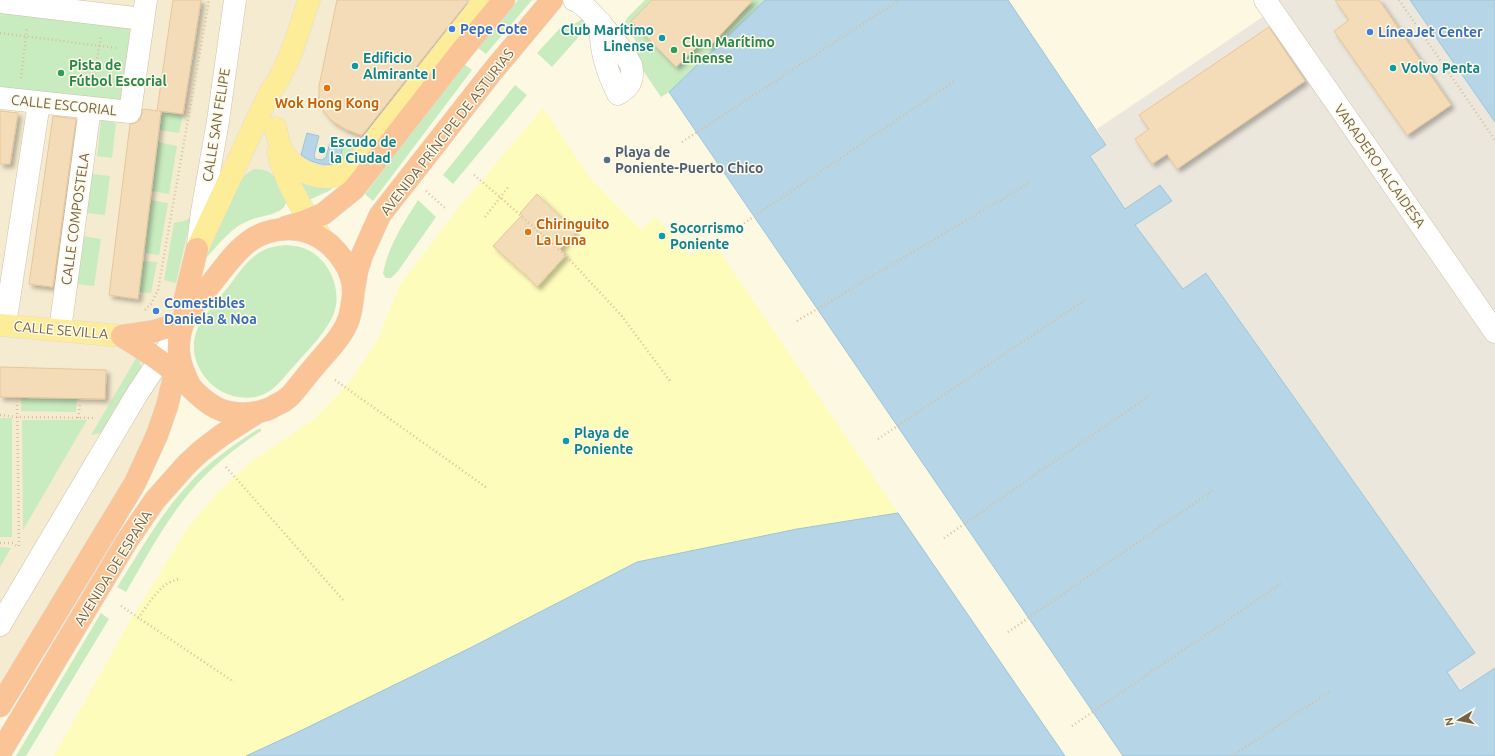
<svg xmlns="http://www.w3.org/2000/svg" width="1495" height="756" font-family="Ubuntu,sans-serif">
<defs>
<filter id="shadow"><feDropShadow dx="3.5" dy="3.5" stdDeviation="2" flood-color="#0004"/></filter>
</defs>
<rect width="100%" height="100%" fill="#fdf8e2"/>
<path fill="#f5ebd0" d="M0 0H504L372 168 345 142 338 166 297 198 286 203 284 208 280 211 263 215 238 225 224 238 206 258 167 406 0 706Z"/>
<path fill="#ece7dd" d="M1254 0H1410L1495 122V668L1461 691 1447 672 1475 653 1207 273 1183 290 1135 225 1172 201 1160 185 1126 209 1090 155 1106 145 1097 129 1264 16Z"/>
<path fill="#c9ebc0" d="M518 0H532L486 54 478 48Z
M645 0H765L669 92 661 97 642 69 636 54V41L629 31 625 22 627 18Z
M0 2 143 19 130 112 0 98Z
M584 18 590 24 552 67 537 53 562 26H571Z
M464 64 472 70 373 201 365 194Z
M515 85 527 95 453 184 443 175Z
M161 112 183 114 179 133 159 130Z
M101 120 116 123 112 158 97 156Z
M158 142 177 146 169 194 151 191Z
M344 142 362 148 338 166Z
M254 169C276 168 278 183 286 199 287 215 261 215 250 220 231 227 219 244 206 258 213 230 228 206 241 181L245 175Z
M92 174 110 176 105 215 87 213Z
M293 176 333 186 331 190 309 200Z
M150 200 168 203 159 255 143 253Z
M418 200 436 217 398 271 391 278H386L383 274C388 246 403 224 418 200Z
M191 217 176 283 164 280 174 223 184 221Z
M83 236 101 239 94 286 76 284Z
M285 245C290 245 296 246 300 247 327 254 343 287 334 313 328 330 308 350 296 364 287 373 278 387 266 393 255 399 242 399 230 395 205 387 186 357 197 330 204 314 218 299 229 286 238 274 248 258 262 251 269 247 277 246 285 245Z
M143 261 157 262 151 293 138 292Z
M138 355 141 366V376L111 431 91 435Z
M21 397 77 398 76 412 21 411Z
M0 418H12V537H0Z
M22 420H87L23 530Z
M258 429H261V431C235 448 210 468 190 492 164 523 146 558 126 592L117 587C139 553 159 516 187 486 207 463 232 446 258 429Z
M0 547 11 548 0 567Z
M101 613 109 619 26 756H16Z"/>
<path fill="#fefcbb" d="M543 108 590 178 641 230 655 217 692 256 711 239 898 513 797 529 637 562 470 648 298 732 246 756H54L130 621 188 528 217 493 252 461 313 420 350 382 378 339 400 285 451 217Z"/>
<path fill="#b6d6e7" stroke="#9cc4da" d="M765 0H1008L1106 145 1090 156 1125 209 1160 185 1172 201 1135 225 1183 289 1206 273 1475 653 1447 672 1460 691 1495 668V756H1123L669 92Z
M1410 0H1495V122Z
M307 133 319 136 314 155 315 159 322 160 326 157 331 139 344 142 338 165C323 165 313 164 301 155Z
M898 513 1065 756H246L298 732 470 648 637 562 797 529Z"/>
<path fill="#f4dcb9" stroke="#e7c699" filter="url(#shadow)" d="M173 0H201L183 114 159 111 161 112 138 299 109 295 130 124 135 123 140 120 143 109 157 111Z
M337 0H469L363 134 361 135 345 129 332 121 322 109 319 99V86Z
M652 0H753L709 47 703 41 676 67 631 21Z
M1335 0H1379L1451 105 1407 135 1334 31 1349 20Z
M1269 27 1305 81 1177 169 1167 154 1152 164 1135 139 1149 129 1139 115Z
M0 111 18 113 10 164H0Z
M53 116 76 119 53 287 29 284Z
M537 194 576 232 560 249 566 255 537 287 526 275 524 274 493 246 522 215 520 213Z
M0 367 106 370 105 399 0 397Z"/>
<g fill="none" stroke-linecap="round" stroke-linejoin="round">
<g stroke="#cfc1a9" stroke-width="23">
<path id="minor" d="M574 0C586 1 625 53 631 65 632 68 632 72 632 74 632 84 626 89 618 94 607 72 599 48 601 23
M1265 0 1495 332
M0 2 143 19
M0 98 130 112 146 0
M198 244 202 212 218 121 235 0
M5 325 39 103
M60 330 90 108
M0 625 137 394 181 328"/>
</g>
<g stroke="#e1dcd7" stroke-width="23">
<path id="major" d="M276 128C277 137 279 146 284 154 299 175 327 185 349 169 357 164 364 154 370 146L485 0
M278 153C286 182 302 210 319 234
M197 249 270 92C290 66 298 31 309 0
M0 325 122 336"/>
</g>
<g stroke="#e1dcd7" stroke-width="23">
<path id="highway" d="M286 227 303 222 323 214 354 189 463 49 504 0
M354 289 357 271 362 255 380 215 492 72 552 0
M185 318V298L197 249
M122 336C140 347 158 358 174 372 190 385 203 404 224 411 240 416 262 414 276 405 281 403 287 399 291 395 299 386 306 376 314 367 326 352 343 337 349 318 351 312 352 304 353 297 355 276 344 258 329 244 318 235 304 229 290 229 252 228 235 253 214 280 204 293 194 305 185 318 174 345 178 365 192 389
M122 336 155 331 183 322
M0 706 135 483 157 435 167 406 178 361
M0 753 127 541 155 500 187 464 201 451 222 435 258 412"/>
</g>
<path stroke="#d8c09c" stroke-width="2.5" stroke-dasharray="1 3" stroke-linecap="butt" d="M1399 0 1495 140
M0 33 117 48
M21 78 27 28
M93 86 101 35
M682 142 898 1
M474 175 500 197 569 259 621 315 670 381
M426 191 445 208
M485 217 509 186
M734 230 956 80
M145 310 151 304 158 290 209 0
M797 321 1029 183
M335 380 487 488
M17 397 19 547
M0 415 17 417 96 418
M78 418 81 398
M878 439 1085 300
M226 467 344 601
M944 538 1149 396
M0 543H13L18 547
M121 606 234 682
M138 618C149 604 161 581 180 579
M1008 632 1215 489
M1072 726 1282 583
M1232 756 1332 690"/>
<use href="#minor" stroke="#fff" stroke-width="22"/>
<use href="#major" stroke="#feed98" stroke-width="22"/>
<use href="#highway" stroke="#fac496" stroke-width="22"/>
</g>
<g fill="#3f7fe0" stroke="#fffbe9" stroke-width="1.5">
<circle cx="452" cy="29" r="4"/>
<circle cx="1370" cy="32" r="4"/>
<circle cx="156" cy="311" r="4"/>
</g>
<g fill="#0f9aa8" stroke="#fffbe9" stroke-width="1.5">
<circle cx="662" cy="38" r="4"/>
<circle cx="355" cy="66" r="4"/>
<circle cx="1393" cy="68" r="4"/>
<circle cx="322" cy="150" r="4"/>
<circle cx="662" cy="236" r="4"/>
<circle cx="566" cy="441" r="4"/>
</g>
<g fill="#2e9e5b" stroke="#fffbe9" stroke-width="1.5">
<circle cx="674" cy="50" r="4"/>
<circle cx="61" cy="73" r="4"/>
</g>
<g fill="#e8710a" stroke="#fffbe9" stroke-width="1.5">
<circle cx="327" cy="88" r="4"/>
<circle cx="528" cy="232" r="4"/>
</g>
<circle fill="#5c6f8a" stroke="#fffbe9" stroke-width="1.5" cx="607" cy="160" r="4"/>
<g text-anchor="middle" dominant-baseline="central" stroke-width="3" stroke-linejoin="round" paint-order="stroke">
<g font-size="14" font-weight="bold" fill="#366cbe" stroke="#fffbe9" text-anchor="start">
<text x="460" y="29">Pepe Cote</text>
<text x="1378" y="32">LíneaJet Center</text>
<text x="164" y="303">Comestibles<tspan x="164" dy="16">Daniela &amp; Noa</tspan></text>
</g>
<g font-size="14" font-weight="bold" fill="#0d838f" stroke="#fffbe9" text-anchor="start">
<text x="654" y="30" text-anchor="end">Club Marítimo<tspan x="654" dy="16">Linense</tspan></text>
<text x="363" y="58">Edificio<tspan x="363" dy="16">Almirante I</tspan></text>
<text x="1401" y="68">Volvo Penta</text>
<text x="330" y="142">Escudo de<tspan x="330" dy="16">la Ciudad</tspan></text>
<text x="670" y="228">Socorrismo<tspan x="670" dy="16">Poniente</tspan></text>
<text x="574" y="433">Playa de<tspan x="574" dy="16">Poniente</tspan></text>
</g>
<g font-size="14" font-weight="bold" fill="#27864d" stroke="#fffbe9" text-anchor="start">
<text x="682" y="42">Clun Marítimo<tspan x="682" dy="16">Linense</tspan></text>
<text x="69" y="65">Pista de<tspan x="69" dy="16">Fútbol Escorial</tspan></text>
</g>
<g font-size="14" font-weight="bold" fill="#c56008" stroke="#fffbe9">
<text x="327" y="103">Wok Hong Kong</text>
<text x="536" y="224" text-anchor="start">Chiringuito<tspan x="536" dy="16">La Luna</tspan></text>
</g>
<g font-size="14" fill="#766148" stroke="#fffbe9">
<text transform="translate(64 105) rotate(6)">CALLE ESCORIAL</text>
<text transform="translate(216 125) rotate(-81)">CALLE SAN FELIPE</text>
<text transform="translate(447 132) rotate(-52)">AVENIDA PRÍNCIPE DE ASTURIAS</text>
<text transform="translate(1380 166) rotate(55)">VARADERO ALCAIDESA</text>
<text transform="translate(75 219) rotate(-82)">CALLE COMPOSTELA</text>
<text transform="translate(61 330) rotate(5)">CALLE SEVILLA</text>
<text transform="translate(113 568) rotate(-58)">AVENIDA DE ESPAÑA</text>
</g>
<g font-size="14" font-weight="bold" fill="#4e5e75" stroke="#fffbe9" text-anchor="start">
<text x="615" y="152">Playa de<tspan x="615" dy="16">Poniente-Puerto Chico</tspan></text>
</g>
</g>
<g transform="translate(1459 720) rotate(260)" stroke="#fffbe9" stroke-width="3" paint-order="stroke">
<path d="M0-3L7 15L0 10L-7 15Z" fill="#766148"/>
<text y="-6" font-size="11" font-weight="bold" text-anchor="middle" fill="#766148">N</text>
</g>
</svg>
